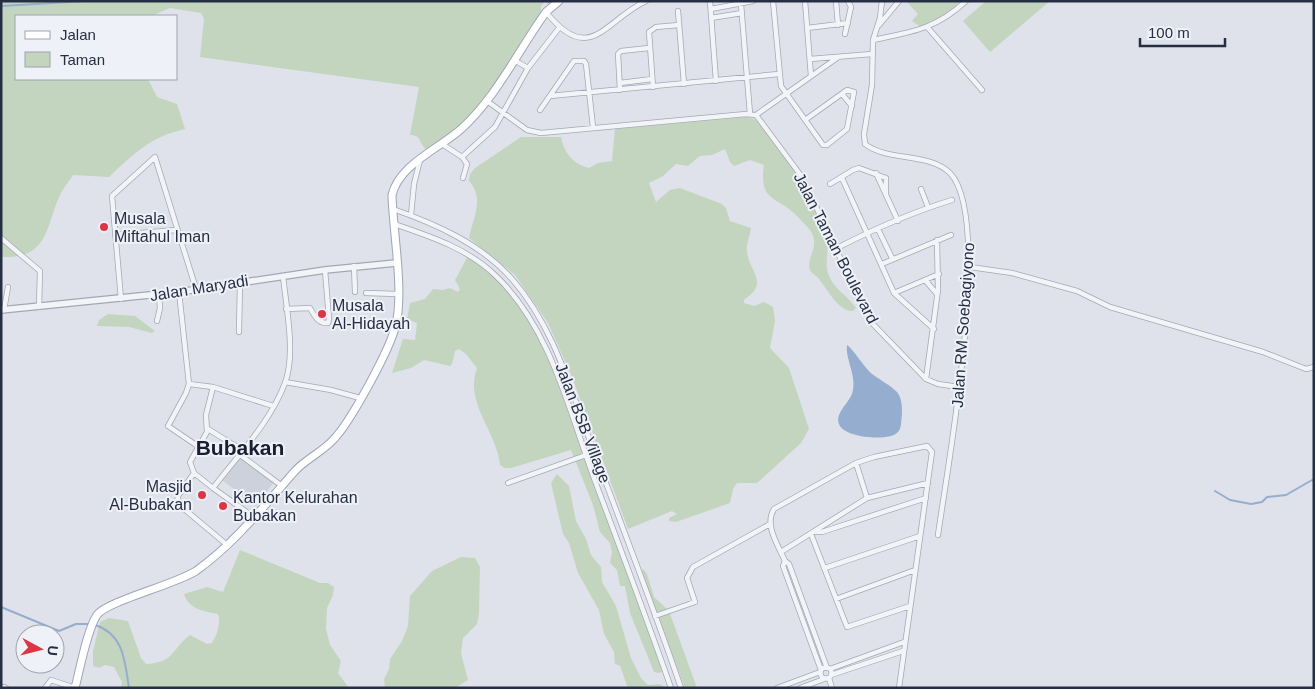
<svg xmlns="http://www.w3.org/2000/svg" width="1315" height="689" font-family="Helvetica,sans-serif">
<rect width="100%" height="100%" fill="#dfe2ea"/>
<path fill="#ccd1dc" d="M240 456 274 482 256 506 222 480Z"/>
<path fill="#c3d5bf" d="M1 1H554L548 4 545 2 541 6V14C518 49 466 139 426 149 419 144 422 135 410 135L419 87 200 57 204 19 201 13 170 8 151 16H16V79H148L157 97 177 104 185 129C152 136 133 154 109 177L73 175C69 182 63 188 60 195 45 228 49 259 1 257Z
M906 1H960L945 18 922 28 912 21 918 14Z
M986 1H1050L990 52 963 21Z
M748 117 756 120C784 154 812 192 826 234 831 248 823 262 829 276 834 289 848 296 856 308L853 311C838 312 827 288 818 278 816 275 811 273 810 270 806 259 818 248 813 236 811 229 803 223 799 218 780 196 758 204 764 165L750 160 734 166 730 162 725 149 712 155 700 156 688 166 676 164 663 176 649 183 656 202 670 190 680 188 722 204 726 208 730 221 751 228C750 235 746 244 747 252 750 274 770 282 744 300V303L754 306 764 302 773 307 775 321 770 348 789 368 809 429 801 443 757 483H737L733 489 730 503 676 522 669 521V518L677 514 672 511 628 529 572 377 548 323 515 275 469 238C473 218 485 198 469 181L470 174 475 168 521 137H561C564 153 573 164 589 168L598 163 612 161 615 129Z
M468 256C507 280 529 317 548 357L664 671 659 673 654 672 630 613 625 586H620L617 570 610 563 612 552 610 543 600 532 593 505 571 450 511 468H505L500 465C497 431 464 403 477 368L466 354 459 349 455 351 452 364 450 366 424 360 411 368 392 373 403 339 415 340 417 323 407 319 410 303 425 299 433 289 443 290 450 288 458 292 460 289 455 280Z
M108 314 135 316 155 331 152 333 129 327 97 326 99 320Z
M557 474 569 486 576 521 586 539 591 555 601 567 602 582 616 606 631 658 641 678 648 685 659 684 667 688H628L620 666 615 664 614 652 604 634 599 610 578 573 569 543 563 534 551 483Z
M240 550 320 583H328L334 587 333 595 327 608 326 629 330 645 341 661 338 673 349 688H121L122 682 114 667 105 665 99 668 93 666V651L100 622 109 618 128 621 141 658 146 664C175 663 172 648 190 635L207 644 212 643C217 635 221 624 218 614 204 611 189 610 184 594L207 587 223 592Z
M461 557 475 558 480 567 479 613 477 624 463 638 461 653 468 680 455 688H385L384 679 389 669 390 659 402 641 408 626 410 596 432 571Z
M643 569 647 574 654 597 669 611 697 688H685L641 572Z"/>
<path fill="#95adce" d="M847 345C853 349 864 367 872 374 880 380 890 385 897 392 902 398 902 407 902 414 901 419 902 428 898 432 890 442 843 438 839 424 835 413 848 404 852 394 858 377 845 360 847 345Z"/>
<g fill="none" stroke-linecap="round" stroke-linejoin="round">
<path stroke="#95adce" stroke-width="2" d="M1 6 86 1
M1215 491 1230 500 1251 504 1262 502 1267 497 1286 495 1312 480 1314 481
M1 607 59 631 76 624H90
M95 625C124 634 125 662 129 688"/>
<g stroke="#a4a8b5" stroke-width="6">
<path id="minor" d="M710 1 716 81
M773 1 781 86 823 145H827L847 129 854 92 847 90 805 120
M805 1 811 76
M836 1 838 25
M882 1 880 18 873 40 872 85 864 134 865 144C888 162 929 152 950 173 994 219 947 469 938 535
M741 4 750 114
M711 9 753 1
M678 11 684 84
M546 12C590 67 605 20 646 1
M711 18 742 13
M879 25 899 1
M807 28 848 23
M928 28 982 90
M845 34 851 7 848 1
M873 40C912 32 936 29 966 1
M810 59 872 54
M514 60 528 68
M620 83 652 79
M653 87 649 32 656 27 679 25
M620 90 618 54 621 51 649 48
M842 94 852 106
M550 96 779 74
M487 101 527 130 541 133 746 114 756 115 802 177 870 321 926 379 938 384 959 387
M540 110 574 61H584L586 64 593 127
M756 115 837 58
M442 144 462 157 495 127 528 68 559 28
M462 157 467 164 463 178
M876 173 898 221
M842 178 894 293 934 329
M830 184 853 170 859 168 886 178V194
M921 189 928 207
M393 209C436 224 481 244 512 279 554 327 570 388 592 446 622 526 653 606 681 688
M411 215 414 184 420 160
M394 224C429 236 467 248 495 275 551 328 569 411 595 481 621 550 647 619 671 688
M878 229 892 258
M115 235 177 230
M1 238 40 271 39 307
M837 248C874 229 913 212 952 200
M882 264 951 235
M354 266 355 292
M970 267 1012 273 1077 291 1110 307 1263 352 1306 369 1314 367
M925 280 937 294
M179 292 189 384 186 393 168 426 199 447
M366 293 397 294
M894 293 939 274
M121 299 112 196 155 157 196 289
M286 309 310 308C314 315 318 324 328 323L329 319 325 270
M4 310 8 287
M157 321 160 308 159 295
M239 332 240 282
M926 379 938 290 937 240
M285 382 331 390 360 398
M189 384 213 387 206 415 207 432 190 462 194 473 213 488
M213 387 273 406
M208 429 242 450
M239 454 282 486
M856 463 867 498
M194 473 178 496 177 503 226 544
M508 483 586 455
M255 518 213 488C238 455 270 423 285 383 296 354 286 306 283 276
M815 532H822L926 498
M811 534 847 627 910 606
M781 552 867 498 928 483
M785 561 783 566 821 670
M825 568 920 536
M836 599 915 570
M655 616 695 602 687 578 693 567 770 524
M820.5 673a5.5 5.5 0 1 1 11 0a5.5 5.5 0 1 1-11 0Z
M827 668 789 564 785 561C778 545 764 525 774 509L856 463 874 457 927 446 932 452 899 688
M830 669 904 642
M831 675 903 651
M829 678 832 688
M4 687 6 688
M45 688 51 680 75 688
M777 688 820 672
M800 688 824 679"/>
</g>
<g stroke="#a4a8b5" stroke-width="8">
<path id="tertiary" d="M1 310 179 292 325 270 396 263"/>
</g>
<g stroke="#9da5b7" stroke-width="9">
<path id="primary" d="M75 688C80 669 87 630 97 615 107 601 174 585 196 571 234 544 264 506 295 471 306 459 322 452 333 440 350 423 391 348 396 324 404 289 393 233 392 195 399 165 438 149 460 130 496 98 518 51 546 12L559 1"/>
</g>
<use href="#minor" stroke="#f2f4f8" stroke-width="4.5"/>
<use href="#tertiary" stroke="#f2f4f8" stroke-width="5.5"/>
<use href="#primary" stroke="#fff" stroke-width="7"/>
</g>
<g fill="#dd3543" stroke="#eef1f7" stroke-width="2">
<circle cx="104" cy="227" r="5"/>
<circle cx="322" cy="314" r="5"/>
<circle cx="202" cy="495" r="5"/>
<circle cx="223" cy="506" r="5"/>
</g>
<g text-anchor="middle" dominant-baseline="central" stroke-width="4" stroke-linejoin="round" paint-order="stroke">
<g font-size="16" fill="#262e43" stroke="#eef1f7" text-anchor="start">
<text x="114" y="218">Musala<tspan x="114" dy="18">Miftahul Iman</tspan></text>
<text x="332" y="305">Musala<tspan x="332" dy="18">Al-Hidayah</tspan></text>
<text x="192" y="486" text-anchor="end">Masjid<tspan x="192" dy="18">Al-Bubakan</tspan></text>
<text x="233" y="497">Kantor Kelurahan<tspan x="233" dy="18">Bubakan</tspan></text>
</g>
<g font-size="16" fill="#262e43" stroke="#eef1f7">
<text transform="translate(836 248) rotate(63)">Jalan Taman Boulevard</text>
<text transform="translate(199 288) rotate(-9)">Jalan Maryadi</text>
<text transform="translate(963 325) rotate(-86)">Jalan RM Soebagiyono</text>
<text transform="translate(583 423) rotate(69)">Jalan BSB Village</text>
</g>
<g font-size="21" font-weight="bold" fill="#181f33" stroke="#eef1f7">
<text x="240" y="447">Bubakan</text>
</g>
</g>
<rect width="1315" height="689" fill="none" stroke="#262e43" stroke-width="5"/>
<rect x="15" y="15" width="162" height="65" fill="#eef1f7" stroke="#9ea3af"/>
<rect x="25" y="31" width="25" height="8" fill="#ffffff" stroke="#9ea3af"/>
<text x="60" y="40" font-size="15" fill="#262e43">Jalan</text>
<rect x="25" y="52" width="25" height="15" fill="#c3d5bf" stroke="#9ea3af"/>
<text x="60" y="65" font-size="15" fill="#262e43">Taman</text>
<g transform="translate(40 649) rotate(97)"><circle r="24" fill="#eef1f7" stroke="#9ea3af"/>
<path d="M0-4L9 19L0 12L-9 19Z" fill="#dd3543"/>
<text y="-8" font-size="14" font-weight="bold" text-anchor="middle" fill="#262e43">U</text>
</g>
<path d="M1140 38v8h85v-8" fill="none" stroke="#262e43" stroke-width="2.5"/>
<text x="1148" y="38" font-size="15" fill="#262e43" stroke="#eef1f7" stroke-width="4" paint-order="stroke">100 m</text>
</svg>
